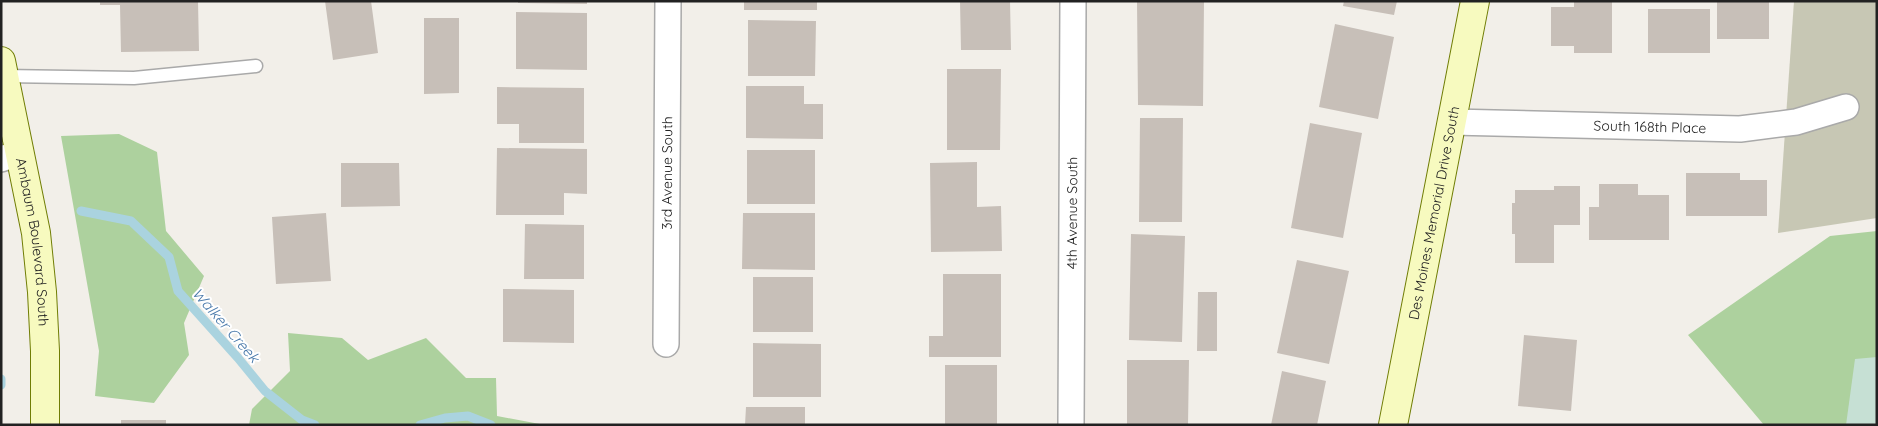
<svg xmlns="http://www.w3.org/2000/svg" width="1878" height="426" font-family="Quicksand,sans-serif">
<rect width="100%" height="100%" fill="#f2efe9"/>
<path fill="#c7c7b4" d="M1794 1H1877V218L1778 233Z"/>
<path fill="#add19e" d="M119 134 157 152 166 231 204 276 184 323 189 355 154 403 95 396 99 351 61 136Z
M1877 231V425H1764L1688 335 1830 236Z
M288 333 342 338 368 360 426 338 466 378H496L497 416 545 425H249L252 409 290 371Z"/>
<path fill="#c6e0d4" d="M1877 357V425H1846L1855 359Z"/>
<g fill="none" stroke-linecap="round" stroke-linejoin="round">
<path stroke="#aad3df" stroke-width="9" d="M81 211 131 221 169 257 178 291 238 358 265 391 302 420 315 425
M1 379V385
M420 425 445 418 468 416 491 425"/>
</g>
<path fill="#c7bfb8" d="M100 1H198L199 51 121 52 120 5H100Z
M325 1H371L378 53 333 60Z
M518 1H587V4L518 3Z
M744 1H817V10H744Z
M960 1H1010L1011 50H961Z
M1137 1H1204L1203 106 1138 105Z
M1344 1H1397L1394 15 1343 6Z
M1574 1H1612V53H1574V46H1551V7H1574Z
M1717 1H1769V39H1717Z
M1648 9H1710V53H1648Z
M516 12 587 13V70L516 69Z
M424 18H459V93L424 94Z
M748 20 816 21 815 76H748Z
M1335 24 1394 37 1378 119 1319 107Z
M947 69H1001L1000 150H947Z
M746 86H804V104H823V139L746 138Z
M497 87 584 88V143H519V124H497Z
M1140 118H1183L1182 222H1139Z
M1310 123 1362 133 1343 238 1291 228Z
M497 148 587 149V194L564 193V215H496Z
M747 150H815V204H747Z
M977 162V207L1001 206 1002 251 931 252 930 163Z
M341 163H399L400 206 341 207Z
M1686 173H1740V180H1767V216H1686Z
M1599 184H1638V195H1669V240H1589V207H1599Z
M1554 186H1580V225H1554V263H1515V234H1512V203H1515V190H1554Z
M326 213 331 281 276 284 272 217Z
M743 213H815V270L742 269Z
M525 224 584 225V279H524Z
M1131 234 1185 236 1182 342 1129 340Z
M1297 260 1349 271 1329 364 1277 353Z
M943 274H1001V357H929V336H943Z
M753 277H813V332H753Z
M503 289 574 290V343L503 342Z
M1198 292H1217V351H1197Z
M1524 335 1577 340 1571 411 1518 406Z
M753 343 821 344V397H753Z
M1127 360H1189L1188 425H1127Z
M945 365H997V425H945Z
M1282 371 1326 381 1317 425H1271Z
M746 407H805V425H745Z
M121 420H166V425H121Z"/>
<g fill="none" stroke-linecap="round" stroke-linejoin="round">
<g stroke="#a9a9a9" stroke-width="15">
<path id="lane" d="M4 76 134 78 256 66"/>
</g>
<g stroke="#a9a9a9" stroke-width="28">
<g id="street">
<path id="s1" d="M1452 122 1740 129 1796 122 1846 107"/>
<path d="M1 159 19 153"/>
<path id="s2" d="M666 344 668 1"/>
<path id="s3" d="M1071 425 1073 1"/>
</g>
</g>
<g stroke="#707d05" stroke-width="30">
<g id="secondary">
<path id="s4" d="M1 61 36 233 42 292 45 351V425"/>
<path id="s5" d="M1393 425 1475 1"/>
</g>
</g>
<use href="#lane" stroke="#fff" stroke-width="12"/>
<use href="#street" stroke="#fff" stroke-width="25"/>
<use href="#secondary" stroke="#f7fabf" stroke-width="28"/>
</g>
<g text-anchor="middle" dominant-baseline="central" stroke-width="4" stroke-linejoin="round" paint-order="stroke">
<g font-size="14" fill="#222" stroke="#fff">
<text stroke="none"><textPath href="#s1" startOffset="198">South 168th Place</textPath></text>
<text stroke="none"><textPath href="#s2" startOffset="171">3rd Avenue South</textPath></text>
<text stroke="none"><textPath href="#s3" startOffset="212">4th Avenue South</textPath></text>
<text stroke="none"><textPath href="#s5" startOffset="216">Des Moines Memorial Drive South</textPath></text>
<text stroke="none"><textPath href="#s4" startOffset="184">Ambaum Boulevard South</textPath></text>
</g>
<g font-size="15" font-style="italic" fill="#4a7aab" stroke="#fff">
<text transform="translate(226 325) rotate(49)">Walker Creek</text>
</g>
</g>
<rect width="1878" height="426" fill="none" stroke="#222222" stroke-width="5"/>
</svg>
